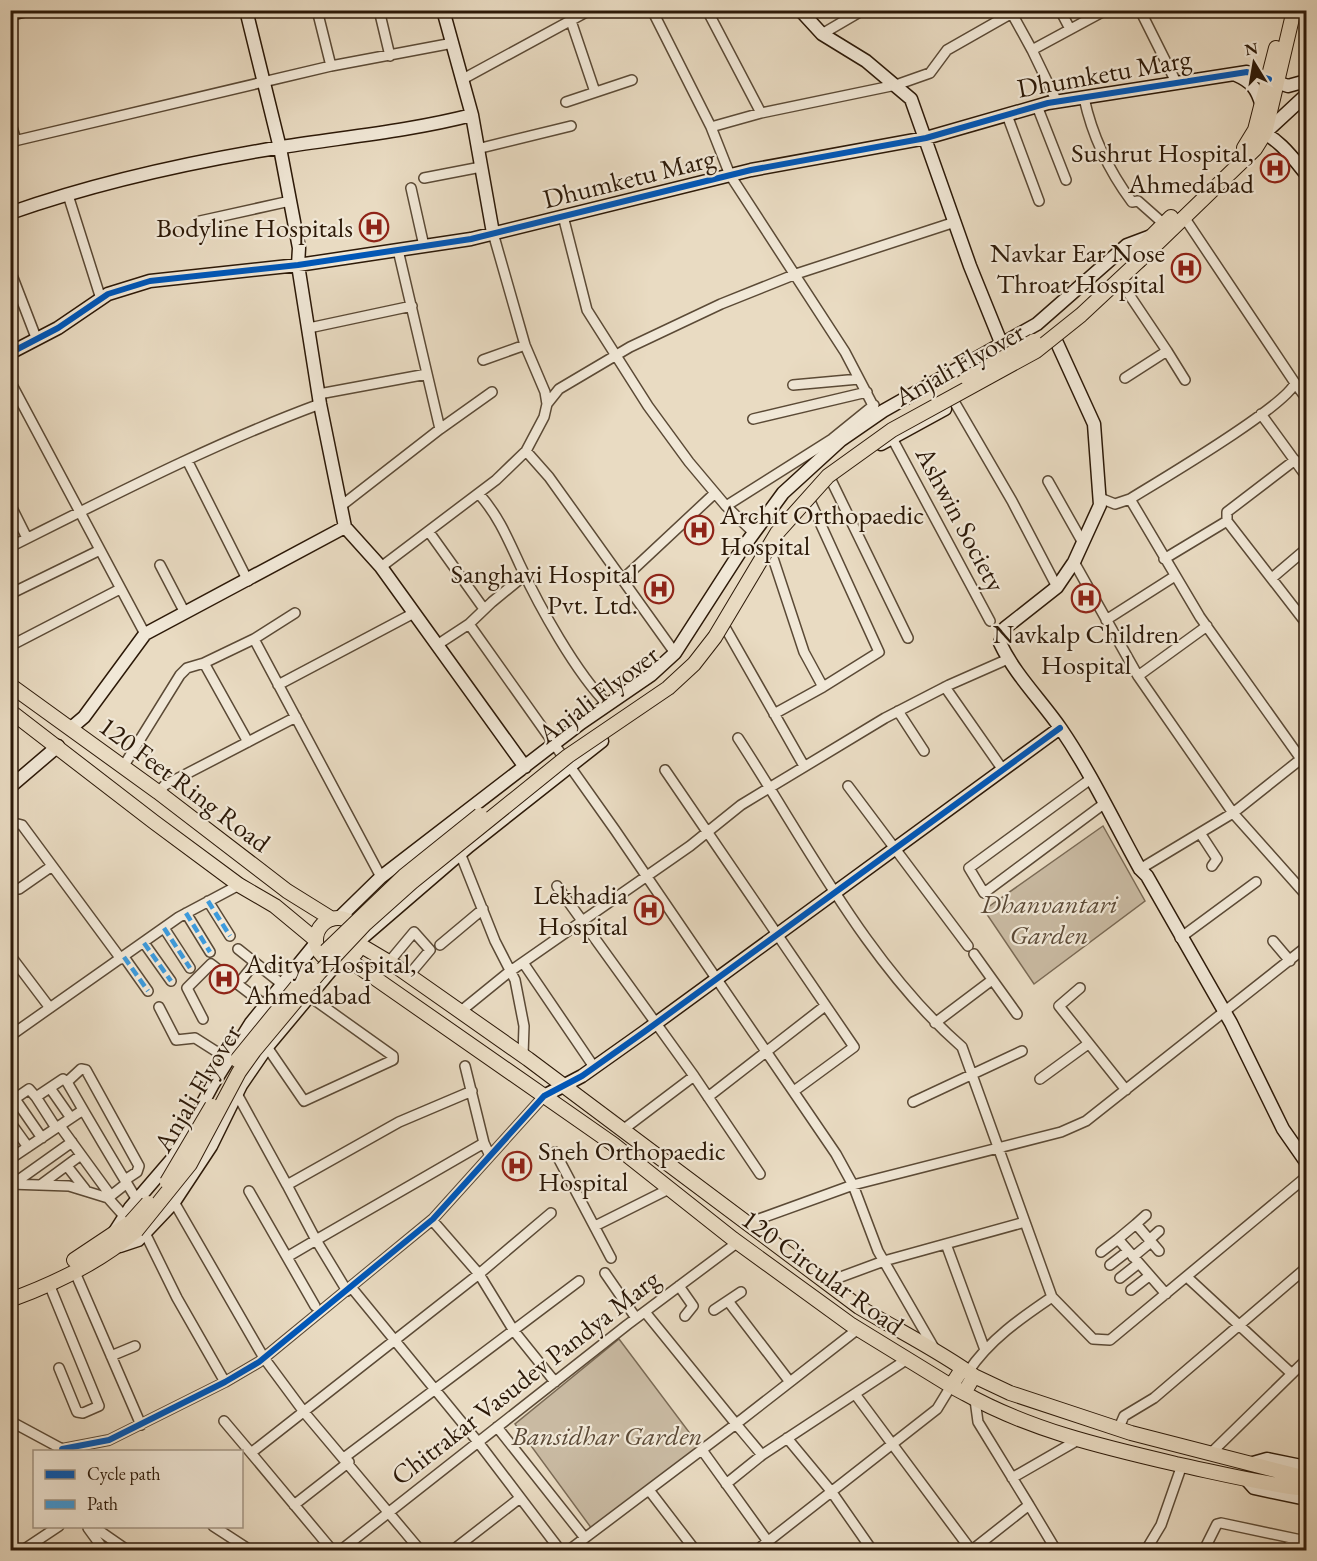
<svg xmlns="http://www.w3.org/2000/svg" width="1317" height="1561" font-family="'EB Garamond',serif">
<rect width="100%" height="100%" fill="#e9dbc2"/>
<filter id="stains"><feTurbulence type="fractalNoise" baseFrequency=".00333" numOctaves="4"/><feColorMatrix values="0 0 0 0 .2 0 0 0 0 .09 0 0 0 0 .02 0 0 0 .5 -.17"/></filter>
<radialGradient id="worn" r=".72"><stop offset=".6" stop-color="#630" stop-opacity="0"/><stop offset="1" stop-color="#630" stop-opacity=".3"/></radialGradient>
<path fill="#c9baa2" stroke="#7a6a55" stroke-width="1.5" d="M1103 826 1145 901 1034 984 984 910Z
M619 1339 701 1448 592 1529 515 1424Z"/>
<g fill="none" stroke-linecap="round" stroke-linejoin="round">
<g stroke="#5b4a36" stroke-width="12">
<path id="street" d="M317 10 331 66
M379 10 390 56
M652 10 711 127 730 175 845 352 878 415
M707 10 761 113
M1010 10 1032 50 1106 10
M1060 10 1070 29
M1140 10 1177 84
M571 21 595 92
M822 34 863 10
M1032 50 1057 102
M463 79 590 10
M1084 98C1092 135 1109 171 1132 202L1138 201 1164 224
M566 102 632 80
M1037 106 1066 180
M1007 115 1039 201
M10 120 16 141
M711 127 761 113 896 85 930 73 947 50 1012 13
M10 142 331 66 453 43
M477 149 571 126
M424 178 481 167
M411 188 424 246
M68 195 101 299
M563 216 587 310 648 406 689 462 726 506 754 533
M200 221 290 201
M493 233 525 345 545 392 547 404
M10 270 37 340
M1122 284 1167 351 1125 378
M309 328 412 306
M1167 351 1185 380
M483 360 525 345
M10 381 145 634
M1295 383 1306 398
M793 385 859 379
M319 394 427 374
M955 403 1012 501 1057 587
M1261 414 1306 476
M753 419 867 392
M440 429 492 392
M892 438 990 621
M526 451 544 417 547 404 559 389 630 347 721 304 796 274 955 222
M188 462 248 581
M1048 481 1083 543
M832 482 908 638
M479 494C498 515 508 539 520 565 539 606 576 673 608 705
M1100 498 1115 504 1130 499 1200 617 1301 759
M1130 499C1159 481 1285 407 1295 383L1184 217
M811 503 879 652 823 687
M10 504 27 538
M341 506 440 429 398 250
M726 506 832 439 874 405
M1227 521V512L1295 460
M429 532 484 609
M10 547C112 496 214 443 320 404
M771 552 804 652 823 687 774 714
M1164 559 1227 521 1306 623
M1074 562 1138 676 1233 813 1306 895
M160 565 185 613
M381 567 496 480 526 451 549 477 675 653
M1272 578 1306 549
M623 579 715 493
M10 594 100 550
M1106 620 1175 576
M469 624 492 602 525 575
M726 629 804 766
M254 639 381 877
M437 645 469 624 615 830 836 1154 853 1185 878 1251 934 1348
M10 646 120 589
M1138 676 1207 626
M278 685 414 613
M945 687 1003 770
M898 711 924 751
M738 738C806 842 868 965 962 1047L1052 1297 1093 1339 1110 1340 1306 1177
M248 742 204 663 254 639 295 613
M123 767 180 675 187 668 204 663
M665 770 854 1047 794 1091
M1092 778 969 868 984 893 1105 803
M848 786 968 946
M158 792 165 785 296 717
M10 822 22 825 121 959
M1200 833 1217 859 1212 866
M460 853 495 941 515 980 524 1026 523 1055
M1140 869 1233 813 1306 755
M557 886 694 1076 760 1174
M19 889 52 866
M208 901 230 936
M186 913 210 952
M164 928 190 968
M1180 938 1256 882
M1273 941 1290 961
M144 943 171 981
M440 945 483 909
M238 949 282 984
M974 954 1017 1014
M10 955 50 1008
M124 957 148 991
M389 962 414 932 430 950 409 975
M524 964 594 1067
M243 978 255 963
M1080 988 1059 1006 1126 1090
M159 1007 176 1040 195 1038 228 1059
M461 1011 509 972 690 846 741 805 885 718 949 685 1008 659
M203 1019 187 988 211 964 265 1005
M935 1023 992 980
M10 1036 179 917 239 885
M267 1047 304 1101 393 1060V1056L309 996
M465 1066 484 1143
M1040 1079 1088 1044
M50 1088 71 1118
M237 1094 287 1185 399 1122 472 1091
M36 1097 56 1128
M708 1097 825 1006
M15 1099 42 1138
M10 1102 29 1089 36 1097 63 1079 67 1082
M913 1102 1022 1051
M10 1122 28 1147
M60 1126 111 1196
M624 1129 694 1076
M555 1152 611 1258
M10 1159 83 1110
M67 1166 85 1189
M125 1180 137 1172 139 1166 86 1070 81 1069 67 1082C90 1122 113 1161 137 1200
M43 1183 81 1155
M10 1184 69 1186 108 1198 127 1183
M13 1184 72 1142
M287 1185 316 1240 287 1257
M249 1191 315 1306
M108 1198 124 1216
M174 1202 264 1358 304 1412 420 1550
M432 1220 479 1274 514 1331 555 1382
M748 1223 853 1185 1061 1132 1086 1121 1306 947
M1136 1224 1146 1215
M595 1226 671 1188
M145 1233 177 1298 225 1382
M1149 1240 1159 1231
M946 1244 985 1350
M1159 1251 1136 1224 1118 1239 1166 1294
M1101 1252 1118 1239
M1133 1257 1151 1242
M1110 1265 1128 1251
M74 1270 141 1425
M605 1273 636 1318
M1187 1277 1292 1374
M1120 1278 1139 1263
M827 1282 884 1261 1025 1222
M49 1284 99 1406 83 1413 77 1412 59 1368
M679 1286 693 1306 685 1316
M351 1287 478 1442 560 1550
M1131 1290 1149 1276
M347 1291 316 1240 484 1143 490 1156
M728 1301 790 1382
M714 1310 741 1292
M645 1312 736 1424 858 1329
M111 1356 135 1346
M968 1372C989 1340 1021 1318 1052 1297
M855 1394 971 1550
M10 1421 62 1449
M224 1421 251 1453
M497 1427 585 1538
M1118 1430 1124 1416 1154 1398 1306 1268
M787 1438 831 1491 872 1550
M62 1449 109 1440 225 1382 259 1362 433 1219 544 1096
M702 1450 774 1550
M1211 1453 1306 1360
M345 1457 579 1281
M1012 1478 1078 1440
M726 1484 762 1455
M649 1490 695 1550
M294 1505 349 1462
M1029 1505 1056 1550
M213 1526 250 1550
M88 1528 104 1550
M90 1530 101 1532 127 1550
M23 1550 59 1526
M332 1550 251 1453 479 1274 551 1213
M341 1550 627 1325 738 1242
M453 1550 520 1498
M569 1550 736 1424 762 1455 906 1360
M757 1550 937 1409 951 1386
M972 1550 1029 1505 978 1422 975 1400
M1146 1550 1161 1525 1182 1465
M1204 1550 1217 1524 1221 1523 1306 1541
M1285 1550 1295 1539"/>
</g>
<g stroke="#2c1908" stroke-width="15">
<path id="secondary" d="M246 10 280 148 299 248 298 265 320 404 345 527
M443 10 472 115 493 233
M800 10 822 34 866 61 911 99 970 266 1002 345
M10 14 27 10
M1236 75C1252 82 1257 89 1262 106
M1256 130C1277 136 1293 158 1306 174
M1265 133 1306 95
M10 213C98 182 190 162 282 147 345 137 410 131 472 115
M1057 343 1094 424 1100 505 1074 562 1057 587 1005 628 1000 643C1015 675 1041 700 1061 729 1091 773 1114 822 1140 869L1147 876 1231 1023 1283 1129 1306 1162
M10 353 58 328 108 294 150 281 298 265 471 239 751 170 926 138 1048 103 1247 72 1288 86 1306 81
M881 444 945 409
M71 728 84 717 145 634 345 527 381 567 525 767
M10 787 58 746
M339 918 381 877 581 723 651 675 675 653 742 549 783 493 841 440 883 411 1037 324 1127 245 1151 236
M361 939 469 846 602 741
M544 1096 582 1076 644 1032 1060 728
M114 1233 130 1208 173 1158 213 1084 251 1023 316 943
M120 1246 138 1240 174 1202 211 1146 241 1085 267 1047 337 963
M1253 1463 1267 1459 1306 1467
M1246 1479 1254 1488 1306 1499"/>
</g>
<g stroke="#2c1908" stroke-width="16">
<path id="primary" d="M1244 148 1255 130 1276 48
M1135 253 1171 217
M1140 260 1255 149 1265 133 1294 10
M10 685 158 792 287 891 332 919
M10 711 154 822 239 885 275 906 316 940
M316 940a22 22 0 1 1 44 0a22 22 0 1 1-44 0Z
M360 945 397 967 528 1059 859 1307C897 1330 938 1350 974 1376L964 1393 951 1386 962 1369
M349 960 613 1144 733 1239 850 1324 951 1386
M74 1260 131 1222
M10 1300C54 1284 100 1262 136 1231
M974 1376 1010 1393 1131 1433 1306 1478
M964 1393C1030 1430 1103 1447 1176 1464 1219 1473 1262 1484 1306 1489"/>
</g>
<use href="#street" stroke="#f1e8d7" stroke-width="9"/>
<use href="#secondary" stroke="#f1e8d7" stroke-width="12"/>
<use href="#primary" stroke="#e9dbc2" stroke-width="14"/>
<g stroke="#2c1908" stroke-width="16" stroke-linecap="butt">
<path id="primary-bridge" d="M967 378 1034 341
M326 951 404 876 480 815
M237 1060 312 968
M167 1182 212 1106
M131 1222 148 1203
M136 1231 190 1164 239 1072 254 1051 319 973 365 924 412 882 568 756 668 688 694 664 715 637 777 533 828 476 892 430 1036 351 1081 315 1140 260"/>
</g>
<use href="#primary-bridge" stroke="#e9dbc2" stroke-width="14"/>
<path stroke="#3d9bdd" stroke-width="4.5" stroke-dasharray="9 4.5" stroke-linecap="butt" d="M208 901 230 936
M186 913 210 952
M164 928 190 968
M144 943 171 981
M124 957 148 991"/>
<g stroke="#f1e8d7" stroke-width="10">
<path id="cycleway" d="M10 353 58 328 108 294 150 281 298 265 471 239 751 170 926 138 1048 103 1247 72 1269 79
M62 1452V1449L109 1440 225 1382 259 1362 433 1219 544 1096 582 1076 644 1032 1060 728"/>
</g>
<use href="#cycleway" stroke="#0057b8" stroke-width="6"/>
</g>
<defs>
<g id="hospital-ring" transform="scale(1.5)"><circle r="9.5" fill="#f1e8d7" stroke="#8f2418" stroke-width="1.5"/><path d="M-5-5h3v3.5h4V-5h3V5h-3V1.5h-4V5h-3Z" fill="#8f2418"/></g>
</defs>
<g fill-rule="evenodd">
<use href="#hospital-ring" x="1275" y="168"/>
<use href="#hospital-ring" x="374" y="227"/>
<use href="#hospital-ring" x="1186" y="268"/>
<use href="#hospital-ring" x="699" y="530"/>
<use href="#hospital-ring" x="659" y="589"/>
<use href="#hospital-ring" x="1086" y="598"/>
<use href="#hospital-ring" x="649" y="910"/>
<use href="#hospital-ring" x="224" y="979"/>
<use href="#hospital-ring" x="517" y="1166"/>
</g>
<g text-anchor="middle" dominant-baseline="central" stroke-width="4.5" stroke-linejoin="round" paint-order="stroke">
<g font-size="27" fill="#2c1908" stroke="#f1e8d7">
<text transform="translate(1104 73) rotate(-10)">Dhumketu Marg</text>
<text transform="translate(629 178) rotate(-14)">Dhumketu Marg</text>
<text transform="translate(959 364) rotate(-29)">Anjali Flyover</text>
<text transform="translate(961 519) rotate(62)">Ashwin Society</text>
<text transform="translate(598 694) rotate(-37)">Anjali Flyover</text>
<text transform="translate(185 784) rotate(37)">120 Feet Ring Road</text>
<text transform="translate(197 1088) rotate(-59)">Anjali Flyover</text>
<text transform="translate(823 1272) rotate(36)">120 Circular Road</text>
<text transform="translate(525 1377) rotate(-38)">Chitrakar Vasudev Pandya Marg</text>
</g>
<g font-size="27" fill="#2c1908" stroke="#f1e8d7" text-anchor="end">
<text x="1254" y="152">Sushrut Hospital,<tspan x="1254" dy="31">Ahmedabad</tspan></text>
<text x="353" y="227">Bodyline Hospitals</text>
<text x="1165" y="252">Navkar Ear Nose<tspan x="1165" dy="31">Throat Hospital</tspan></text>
<text x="720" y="514" text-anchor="start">Archit Orthopaedic<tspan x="720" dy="31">Hospital</tspan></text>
<text x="638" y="573">Sanghavi Hospital<tspan x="638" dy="31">Pvt. Ltd.</tspan></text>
<text x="1086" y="633" text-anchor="middle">Navkalp Children<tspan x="1086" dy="31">Hospital</tspan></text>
<text x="628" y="894">Lekhadia<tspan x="628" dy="31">Hospital</tspan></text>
<text x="245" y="963" text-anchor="start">Aditya Hospital,<tspan x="245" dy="31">Ahmedabad</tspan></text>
<text x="538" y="1150" text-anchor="start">Sneh Orthopaedic<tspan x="538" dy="31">Hospital</tspan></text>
</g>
<g font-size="27" font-style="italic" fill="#5b4936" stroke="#f1e8d7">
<text x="1049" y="903">Dhanvantari<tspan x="1049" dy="31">Garden</tspan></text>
<text x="607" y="1435">Bansidhar Garden</text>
</g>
</g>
<rect width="1317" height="1561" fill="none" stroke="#e9dbc2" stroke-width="36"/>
<rect x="12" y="12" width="1293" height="1537" fill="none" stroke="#2c1908" stroke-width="3"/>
<rect x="18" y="18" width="1281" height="1525" fill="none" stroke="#2c1908" stroke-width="1.5"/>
<rect x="33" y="1450" width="210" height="78" fill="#f1e8d7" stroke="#a29584" stroke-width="1.5"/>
<rect x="45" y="1470" width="30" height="9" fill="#0057b8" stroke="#a29584" stroke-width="1.5"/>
<text x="87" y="1480" font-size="18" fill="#2c1908">Cycle path</text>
<rect x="45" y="1500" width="30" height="9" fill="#3d9bdd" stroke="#a29584" stroke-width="1.5"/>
<text x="87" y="1510" font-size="18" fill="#2c1908">Path</text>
<g transform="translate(1254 63) rotate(349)" stroke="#f1e8d7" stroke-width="4.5" paint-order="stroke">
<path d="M0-4.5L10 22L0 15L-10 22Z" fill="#2c1908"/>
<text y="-9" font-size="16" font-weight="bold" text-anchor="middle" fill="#2c1908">N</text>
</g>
<rect width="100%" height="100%" filter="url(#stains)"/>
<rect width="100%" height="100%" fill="url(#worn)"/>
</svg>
